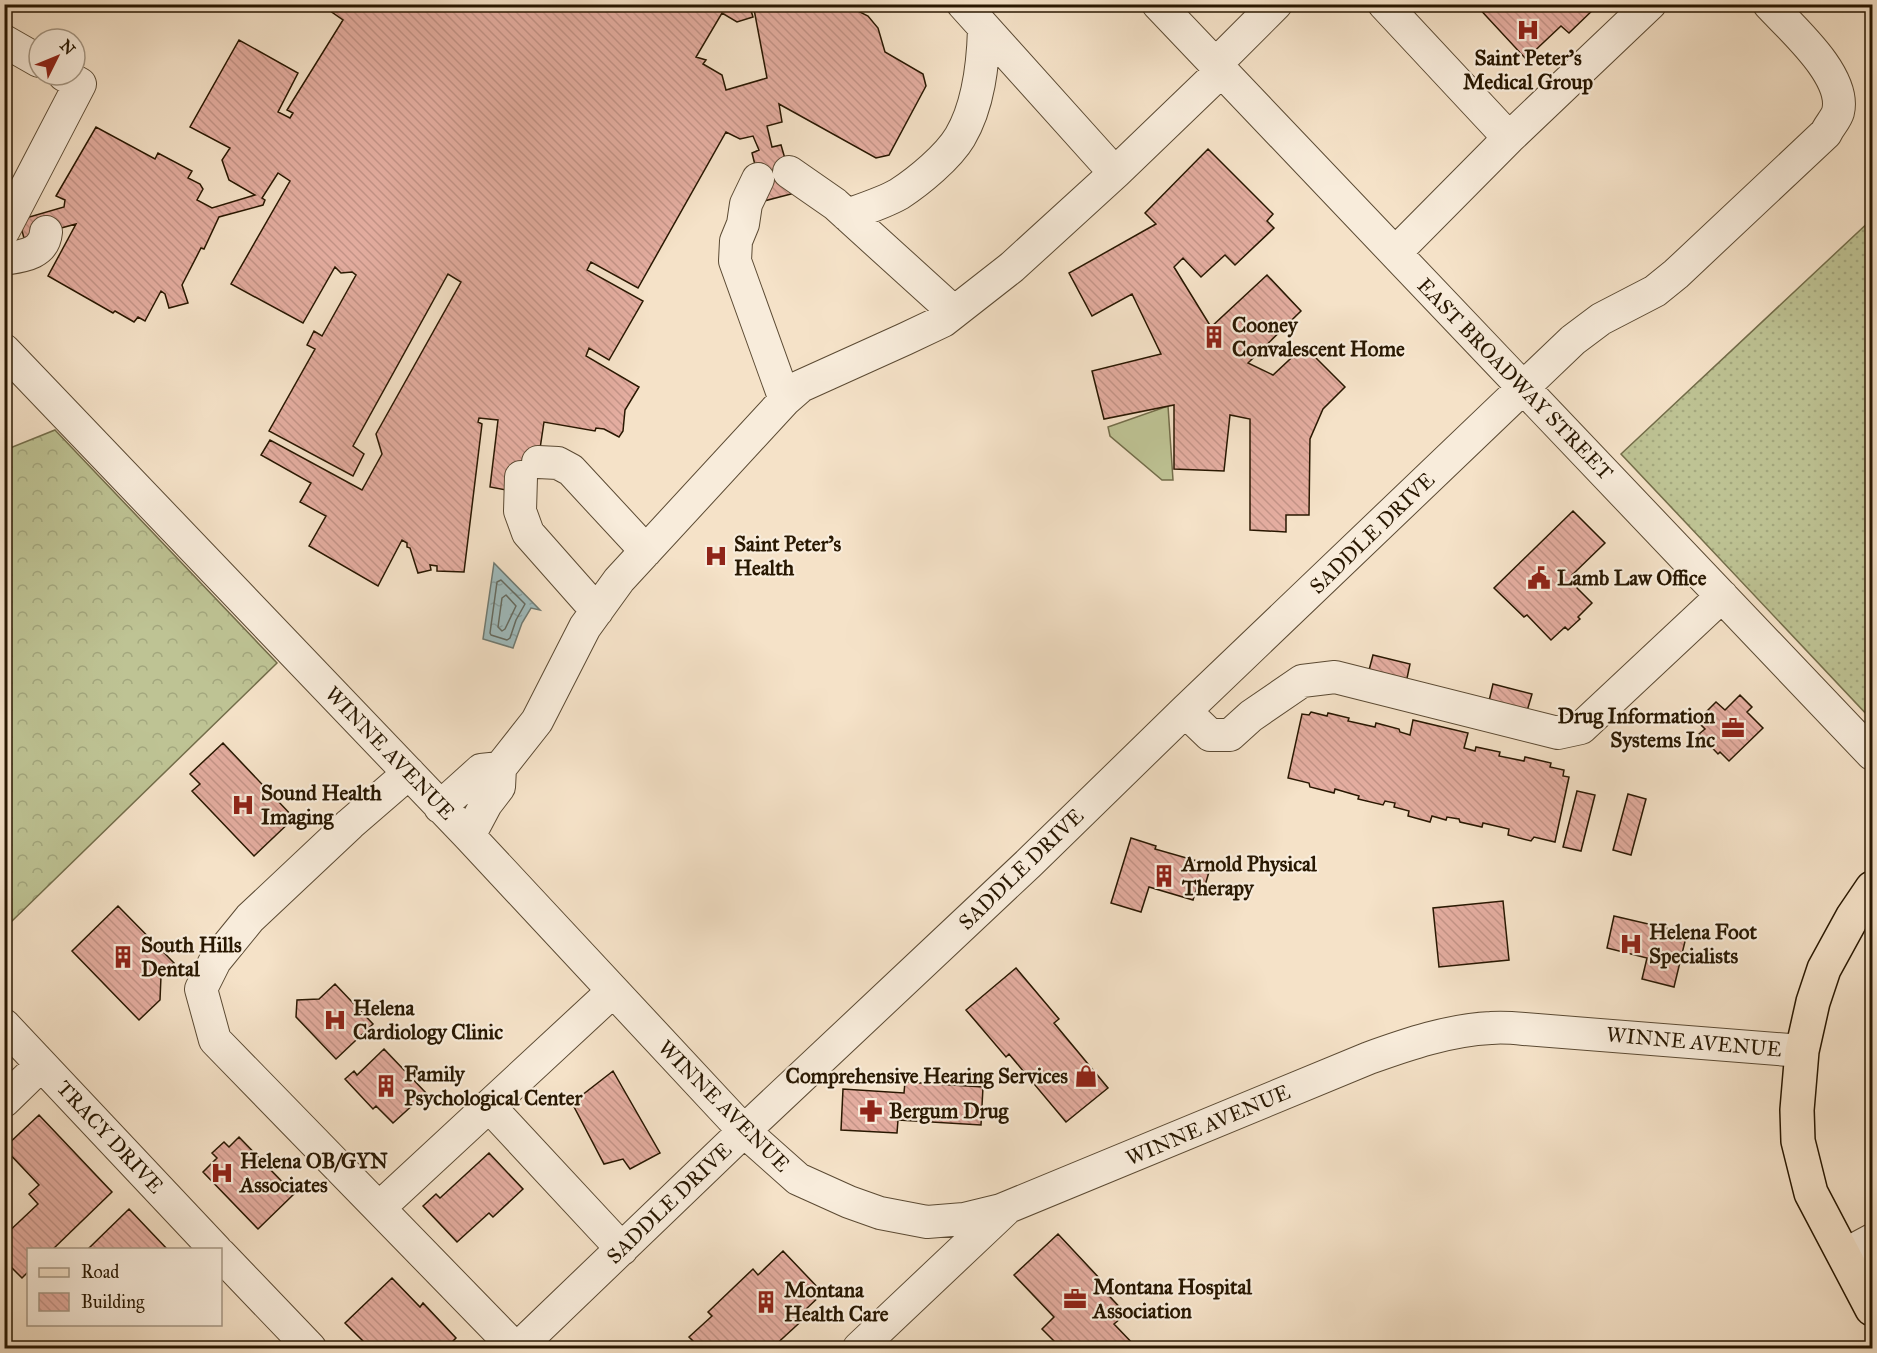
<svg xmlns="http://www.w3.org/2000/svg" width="1877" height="1353" font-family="'IM FELL Great Primer',serif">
<defs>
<pattern id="grass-dots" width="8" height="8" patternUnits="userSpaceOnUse" patternTransform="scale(1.5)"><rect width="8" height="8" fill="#bec394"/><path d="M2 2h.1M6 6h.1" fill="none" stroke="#a3a77e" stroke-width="1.8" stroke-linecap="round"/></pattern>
<pattern id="forest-crowns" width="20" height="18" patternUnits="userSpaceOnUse" patternTransform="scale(1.5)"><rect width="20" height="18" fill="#bec394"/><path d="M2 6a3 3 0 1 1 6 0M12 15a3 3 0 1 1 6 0" fill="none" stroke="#a3a77e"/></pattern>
<pattern id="water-ripples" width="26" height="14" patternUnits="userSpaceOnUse" patternTransform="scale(1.5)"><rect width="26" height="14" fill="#9fbcbe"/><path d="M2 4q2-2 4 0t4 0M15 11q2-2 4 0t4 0" fill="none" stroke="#89a1a2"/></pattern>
<pattern id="building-back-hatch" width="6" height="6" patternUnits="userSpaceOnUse" patternTransform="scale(1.5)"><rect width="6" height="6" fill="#e4ada0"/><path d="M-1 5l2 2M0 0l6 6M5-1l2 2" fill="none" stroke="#c49488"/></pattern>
</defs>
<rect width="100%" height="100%" fill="#f5e2c8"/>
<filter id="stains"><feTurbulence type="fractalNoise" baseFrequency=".00333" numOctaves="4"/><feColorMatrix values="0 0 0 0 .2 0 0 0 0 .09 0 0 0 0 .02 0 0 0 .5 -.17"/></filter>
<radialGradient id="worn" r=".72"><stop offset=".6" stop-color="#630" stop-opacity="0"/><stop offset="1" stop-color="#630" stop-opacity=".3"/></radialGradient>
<path fill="url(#grass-dots)" stroke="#736d4a" stroke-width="1.5" d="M1872 219V720L1621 454Z"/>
<path fill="url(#forest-crowns)" stroke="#736d4a" stroke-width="1.5" d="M55 430 277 663 11 922 4 915 5 450Z"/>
<path fill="#bec394" stroke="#736d4a" stroke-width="1.5" d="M1168 406 1173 480H1162L1110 436 1108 427Z"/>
<path fill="url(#water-ripples)" stroke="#6f7a72" stroke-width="1.5" d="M494 563 540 610 531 608 522 623 513 648 483 639Z"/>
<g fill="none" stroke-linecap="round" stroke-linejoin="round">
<path stroke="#646a60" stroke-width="1.5" d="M501 580 525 604 516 620 510 638 507 640 491 635 490 633 497 582Z
M506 595 516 606 505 629 502 631 498 627 502 598Z"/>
</g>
<path fill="url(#building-back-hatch)" stroke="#281701" stroke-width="1.5" d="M324 4H749L753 17 737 22 722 13 696 57 706 60 703 64 722 75 726 90 767 78 753 4H846L847 7 852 8 868 16 878 28 885 52 923 74 926 86 889 155 876 158 779 104 782 122 767 126 772 147 781 145 795 193 764 201 752 153 759 150 753 136 740 139 726 132 638 288 591 262 587 270 643 301 609 360 589 348 586 356 639 387 625 410 623 431 619 437 604 429 596 428 595 431 544 422 538 462 506 490 490 487 498 420 479 418 478 422 482 424 464 572 437 571V566L430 565 431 570 418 573 410 548 407 547V543L402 540 378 586 309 546 326 516 300 502 311 483 261 455 270 440 362 490 382 454 376 434 461 282 448 274 353 446 364 454 353 476 269 431 315 349 307 345 314 331 322 336 356 275 352 272 341 273 335 267 303 323 231 284 290 181 278 173 262 198 265 200 263 205 219 217 204 249 201 248 182 285 188 303 169 308 165 294 161 291 145 321 138 317 134 322 115 311 113 313 48 276 76 224 24 238 19 220 64 207 65 200 56 196 96 127 155 159 158 153 192 171 188 178 200 184 203 189 197 200 212 208 255 195 229 180 222 160 230 148 190 127 239 40 298 73 278 112 290 118 293 113 287 110 343 20 323 6Z
M1475 4H1594L1596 7 1569 33 1561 26 1526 59Z
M1208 149 1273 214 1267 221 1274 228 1235 265 1225 255 1201 277 1183 258 1174 267 1211 327 1267 275 1301 311 1248 363 1273 375 1304 346 1345 387 1323 409 1310 439 1309 515H1286V532L1250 530V419L1230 415 1224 471 1174 469V405L1104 419 1092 371 1161 354 1132 294 1092 316 1069 273 1156 224 1145 213Z
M1573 511 1605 543 1572 575 1577 581V588L1592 603 1578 617 1580 619 1568 630 1565 627 1551 640 1527 615 1524 617 1494 588Z
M1373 655 1410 664 1406 683 1368 674Z
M1493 684 1532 694 1527 711 1489 701Z
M1740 695 1752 707 1747 712 1763 728 1729 761 1720 752 1718 754 1699 734 1705 729 1697 721 1716 702 1725 710Z
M1311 712 1327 716 1328 713 1349 718 1348 721 1375 727 1376 723 1399 729 1400 732 1410 735 1413 720 1468 733 1464 748 1475 751 1476 747 1500 752 1499 756 1524 761 1525 757 1551 763 1550 767 1564 770 1563 776 1569 777 1555 842 1534 837 1531 841 1508 835 1509 829 1483 823 1482 827 1460 822 1459 819 1447 817 1446 820 1432 816 1430 822 1408 816 1409 811 1394 807 1395 803 1385 801 1383 805 1358 799 1359 796 1335 789 1334 793 1310 787 1309 783 1288 778 1302 714 1309 715Z
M223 743 294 818 254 856 192 791 200 784 190 774Z
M1577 791 1595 795 1581 851 1563 847Z
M1628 794 1646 799 1631 855 1613 850Z
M1131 838 1156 846 1155 849 1211 865 1204 889 1197 887 1193 900 1149 887 1141 912 1111 903Z
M1503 901 1509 960 1439 967 1433 908Z
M118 906 174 963 161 976 160 1000 139 1020 72 951Z
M1614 916 1687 933 1674 987 1642 979 1647 958 1607 948Z
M1016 968 1059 1019 1054 1023 1108 1088 1066 1122 1009 1054 1006 1057 966 1010Z
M335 984 373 1024 336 1059 296 1017 297 1000 319 999Z
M384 1049 426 1093 393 1123 376 1106 373 1109 345 1079 354 1071 357 1075Z
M613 1071 660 1153 630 1169 623 1159 604 1164 572 1103Z
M905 1082 983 1087 981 1125 898 1120 897 1133 841 1130 843 1089 904 1093Z
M39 1115 112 1192 52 1250H28V1272L22 1278 4 1260V1236L38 1204 29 1194 39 1185 4 1148Z
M239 1137 294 1194 258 1229 203 1172 217 1158 212 1153 224 1142 229 1147Z
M489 1153 523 1189 493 1217 489 1213 457 1242 423 1206 436 1194 440 1198Z
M129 1209 168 1250H87Z
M1058 1234 1102 1281 1098 1284 1126 1314 1114 1324 1137 1348H1061L1042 1329 1054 1317 1014 1275Z
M783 1251 823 1293 804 1311 808 1315 772 1348H700L689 1337 712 1316 708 1312 753 1269 758 1275Z
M392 1278 420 1307 423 1303 456 1338 446 1348H370L345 1323Z"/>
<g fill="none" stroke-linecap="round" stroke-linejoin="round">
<g stroke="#5b4a33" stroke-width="34">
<path id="minor" d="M1158 4 1872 754
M1384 4 1509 138 1395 253
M4 41 39 61
M1215 65 1276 4
M1509 138 1650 4
M789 172 835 204 954 312
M1115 173 1221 71
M758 179 746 204 743 224 736 241 735 261 785 400
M847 215C864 209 883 203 899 194 919 181 948 157 960 137 979 105 983 64 984 29
M4 230 80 84 64 75
M4 259C23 256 44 254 46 232
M4 350 469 836 744 1131 798 1179 849 1202 880 1213 927 1222 964 1219 1001 1210 1369 1058C1408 1044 1449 1030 1491 1028 1502 1027 1514 1028 1524 1029L1802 1051
M538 462 558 463 571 470 646 551
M521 477 520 511 528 533 597 611
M1185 711 1210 735H1230L1251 716 1302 681 1335 677 1558 733 1581 728 1722 596
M409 773 350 824 250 918 215 961 201 989 215 1040 515 1348
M440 807 481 770 500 768
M469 836 486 804 499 787 500 768 537 721 585 627 619 580 785 400 801 386 905 339 943 321 1012 267 1115 173 963 4
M4 1025 216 1250
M4 1101 41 1065
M489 1106 622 1249
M379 1208 612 992
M220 1254 310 1348
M1844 1255 1872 1240
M518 1348 744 1131 1029 863 1185 711 1573 340 1601 319 1655 291 1676 274 1826 133C1829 126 1836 119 1838 112 1847 76 1791 28 1769 4
M859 1348 1005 1210"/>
</g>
<g stroke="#281701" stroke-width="36">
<path id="major" d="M1872 888 1853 916 1824 969 1813 1002 1802 1051 1797 1110 1798 1141 1811 1193 1872 1309"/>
</g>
<use href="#minor" stroke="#f8ecdb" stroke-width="32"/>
<use href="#major" stroke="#f5e2c8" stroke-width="33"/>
</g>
<defs>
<g id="hospital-bare" transform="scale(1.8)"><path d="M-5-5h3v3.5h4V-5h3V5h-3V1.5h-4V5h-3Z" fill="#8f2418" stroke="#f8ecdb" stroke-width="2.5" paint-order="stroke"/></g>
<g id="building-bare" transform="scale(1.8)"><path d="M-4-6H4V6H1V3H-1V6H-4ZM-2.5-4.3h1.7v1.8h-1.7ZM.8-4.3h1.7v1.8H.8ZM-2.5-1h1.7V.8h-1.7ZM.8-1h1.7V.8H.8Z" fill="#8f2418" stroke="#f8ecdb" stroke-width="2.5" paint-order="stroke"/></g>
<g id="civic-bare" transform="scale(1.8)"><path d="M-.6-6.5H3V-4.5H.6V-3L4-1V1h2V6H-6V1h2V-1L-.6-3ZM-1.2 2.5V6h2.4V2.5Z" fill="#8f2418" stroke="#f8ecdb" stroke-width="2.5" paint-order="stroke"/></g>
<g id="office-bare" transform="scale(1.8)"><path d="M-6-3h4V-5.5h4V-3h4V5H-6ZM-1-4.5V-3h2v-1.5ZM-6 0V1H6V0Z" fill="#8f2418" stroke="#f8ecdb" stroke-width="2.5" paint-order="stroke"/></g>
<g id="shop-bare" transform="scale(1.8)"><path d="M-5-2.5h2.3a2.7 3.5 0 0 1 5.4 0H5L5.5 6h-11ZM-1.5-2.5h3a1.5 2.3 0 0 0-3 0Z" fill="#8f2418" stroke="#f8ecdb" stroke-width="2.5" paint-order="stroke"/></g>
<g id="pharmacy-bare" transform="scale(1.8)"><path d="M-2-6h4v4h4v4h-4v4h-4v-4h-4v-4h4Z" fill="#8f2418" stroke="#f8ecdb" stroke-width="2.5" paint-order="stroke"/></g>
</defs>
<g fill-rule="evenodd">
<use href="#hospital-bare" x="1528" y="30"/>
<use href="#building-bare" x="1214" y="337"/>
<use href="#hospital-bare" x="716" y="556"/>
<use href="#civic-bare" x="1539" y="578"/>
<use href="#office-bare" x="1733" y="728"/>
<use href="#hospital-bare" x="243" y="805"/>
<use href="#building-bare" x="1164" y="876"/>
<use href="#hospital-bare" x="1631" y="944"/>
<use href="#building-bare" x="123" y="957"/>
<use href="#hospital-bare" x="335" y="1020"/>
<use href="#shop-bare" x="1086" y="1076"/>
<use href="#building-bare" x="386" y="1086"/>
<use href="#pharmacy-bare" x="871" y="1111"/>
<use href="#hospital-bare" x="222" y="1173"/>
<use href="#office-bare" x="1075" y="1299"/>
<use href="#building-bare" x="766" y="1302"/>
</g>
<g text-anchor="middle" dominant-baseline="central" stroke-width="4.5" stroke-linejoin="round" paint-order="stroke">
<g font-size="21" font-weight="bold" fill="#281701" stroke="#f8ecdb" text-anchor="start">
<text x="1528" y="58" text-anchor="middle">Saint Peter's<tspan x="1528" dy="24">Medical Group</tspan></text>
<text x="1232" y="325">Cooney<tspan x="1232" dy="24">Convalescent Home</tspan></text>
<text x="734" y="544">Saint Peter's<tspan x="734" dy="24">Health</tspan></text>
<text x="1557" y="578">Lamb Law Office</text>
<text x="1715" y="716" text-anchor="end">Drug Information<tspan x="1715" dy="24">Systems Inc</tspan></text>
<text x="261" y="793">Sound Health<tspan x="261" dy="24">Imaging</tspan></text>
<text x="1182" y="864">Arnold Physical<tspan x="1182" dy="24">Therapy</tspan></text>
<text x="1649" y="932">Helena Foot<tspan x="1649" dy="24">Specialists</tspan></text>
<text x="141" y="945">South Hills<tspan x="141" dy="24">Dental</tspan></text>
<text x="353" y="1008">Helena<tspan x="353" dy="24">Cardiology Clinic</tspan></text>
<text x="404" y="1074">Family<tspan x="404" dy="24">Psychological Center</tspan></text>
<text x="1068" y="1076" text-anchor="end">Comprehensive Hearing Services</text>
<text x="889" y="1111">Bergum Drug</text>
<text x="240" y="1161">Helena OB/GYN<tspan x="240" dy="24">Associates</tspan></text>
<text x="1093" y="1287">Montana Hospital<tspan x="1093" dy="24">Association</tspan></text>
<text x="784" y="1290">Montana<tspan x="784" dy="24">Health Care</tspan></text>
</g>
<g font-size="21" fill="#281701" stroke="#f8ecdb">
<text transform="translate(1515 379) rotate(46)">EAST BROADWAY STREET</text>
<text transform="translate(1372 533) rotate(-44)">SADDLE DRIVE</text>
<text transform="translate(390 753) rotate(46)">WINNE AVENUE</text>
<text transform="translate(1021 869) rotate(-44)">SADDLE DRIVE</text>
<text transform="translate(1694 1042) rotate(5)">WINNE AVENUE</text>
<text transform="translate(724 1106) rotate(45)">WINNE AVENUE</text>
<text transform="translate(1208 1125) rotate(-23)">WINNE AVENUE</text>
<text transform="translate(110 1137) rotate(47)">TRACY DRIVE</text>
<text transform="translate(669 1203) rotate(-44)">SADDLE DRIVE</text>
</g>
</g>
<rect width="1877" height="1353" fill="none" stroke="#f5e2c8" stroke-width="24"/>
<rect x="6" y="6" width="1865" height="1341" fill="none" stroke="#281701" stroke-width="3"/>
<rect x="12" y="12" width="1853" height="1329" fill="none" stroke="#281701" stroke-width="1.5"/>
<rect x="27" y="1248" width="195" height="78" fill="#f8ecdb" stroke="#a59784" stroke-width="1.5"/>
<rect x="39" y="1268" width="30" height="9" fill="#f5e2c8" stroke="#a59784" stroke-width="1.5"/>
<text x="81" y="1278" font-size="18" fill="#281701">Road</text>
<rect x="39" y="1293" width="30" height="18" fill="url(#building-back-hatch)" stroke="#a59784" stroke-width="1.5"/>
<text x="81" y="1308" font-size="18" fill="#281701">Building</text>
<g transform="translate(57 57) rotate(47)"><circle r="28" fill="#f8ecdb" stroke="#a59784" stroke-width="1.5"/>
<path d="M0-4.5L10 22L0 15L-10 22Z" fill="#8f2418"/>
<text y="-9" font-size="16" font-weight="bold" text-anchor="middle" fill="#281701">N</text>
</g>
<rect width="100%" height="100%" filter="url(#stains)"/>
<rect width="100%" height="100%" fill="url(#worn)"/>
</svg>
